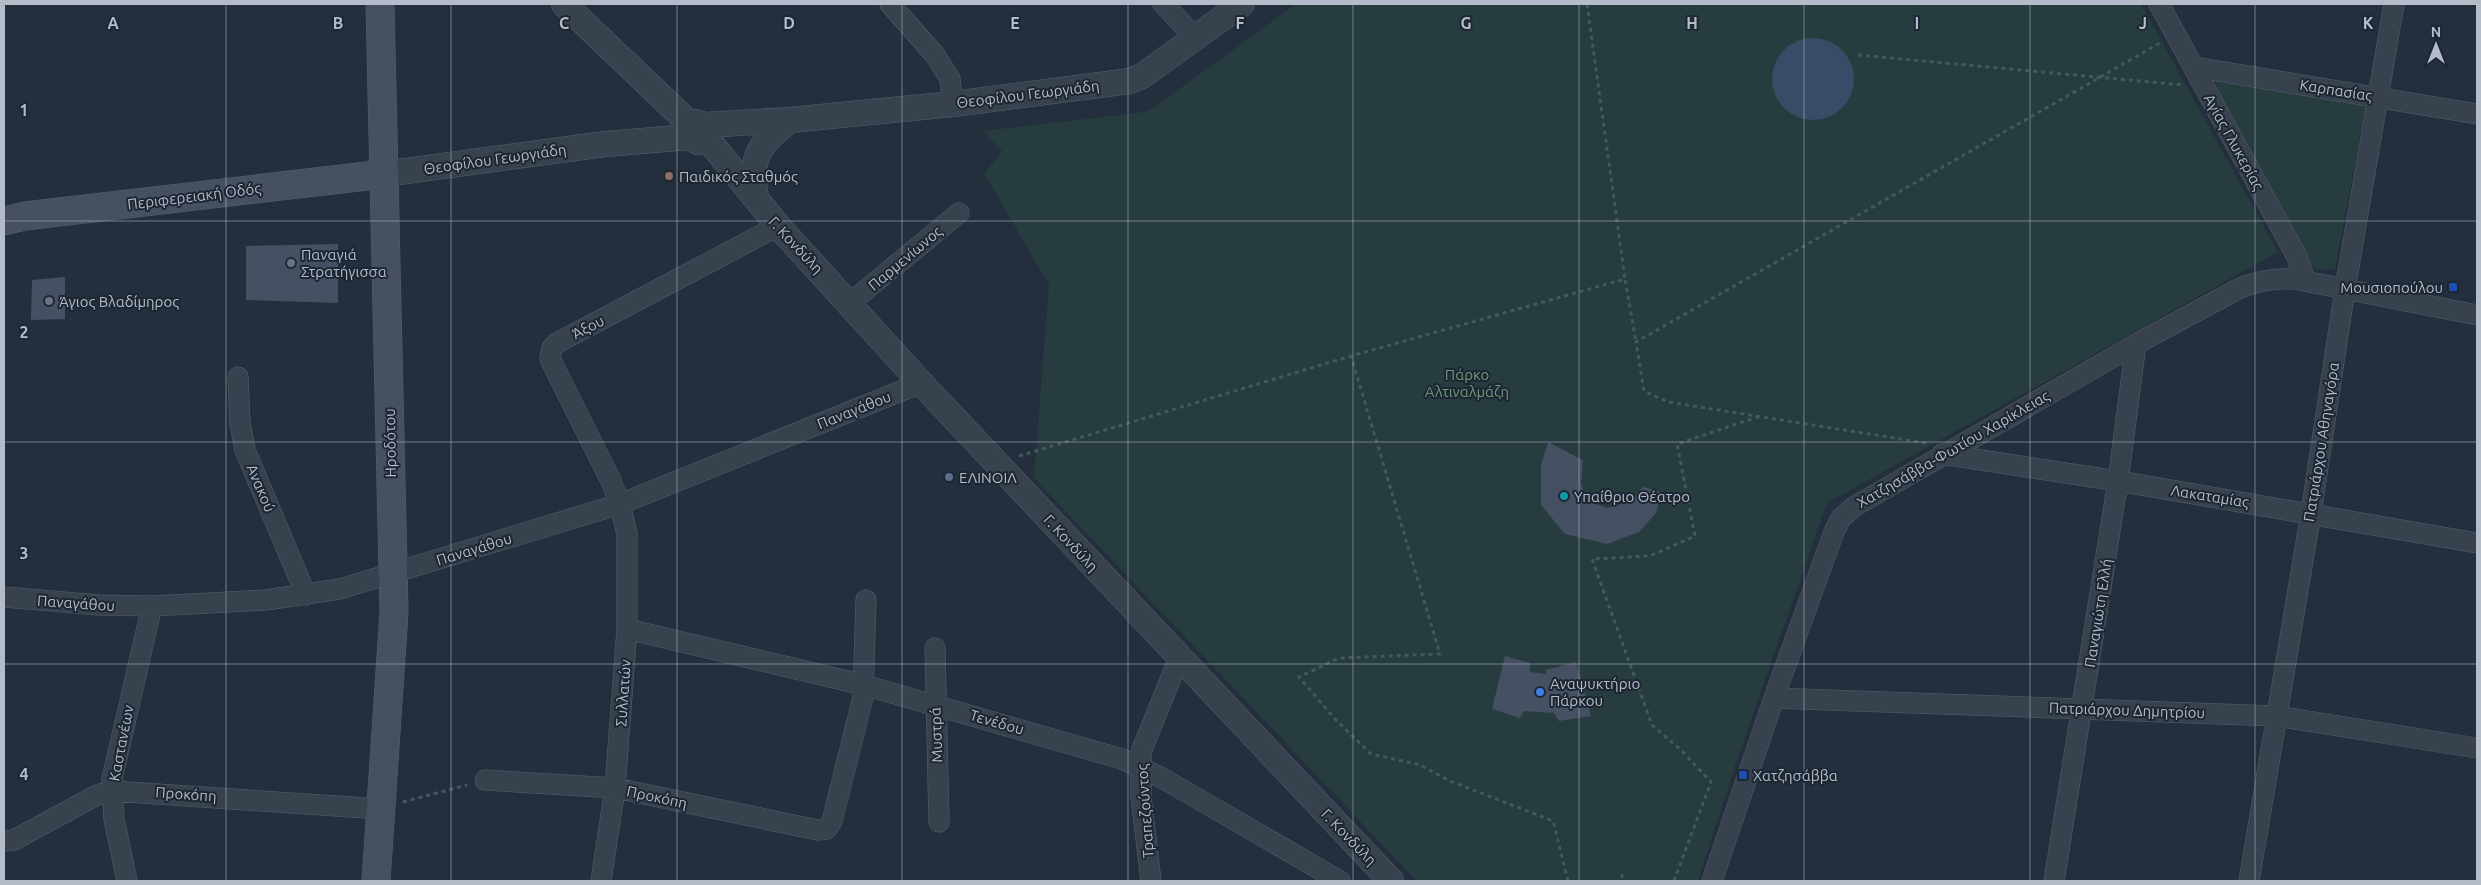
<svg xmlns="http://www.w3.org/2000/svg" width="2481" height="885" font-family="Ubuntu,sans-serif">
<rect width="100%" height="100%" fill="#242f3e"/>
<path fill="#263c3f" d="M1296 4H2141L2278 252 1827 503 1738 757 1698 881H1417L1034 478 1049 284 984 174 1002 151 983 131 1145 112 1156 106Z
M2212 80 2366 106 2335 269H2314Z"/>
<path fill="#394c67" d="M1772 79a41 41 0 1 1 82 0a41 41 0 1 1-82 0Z"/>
<path fill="#455162" d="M338 244V303L246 300V246Z
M65 277V319L31 320 32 280Z
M1548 442 1583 460 1581 484 1588 501 1607 508 1630 502 1643 487 1662 492 1656 513 1639 532 1607 544 1565 534 1541 505V465Z
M1505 656 1530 663V672L1546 674V670L1576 662 1591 716 1559 721 1554 713 1524 711 1520 718 1492 709Z"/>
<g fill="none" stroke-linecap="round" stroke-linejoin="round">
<g stroke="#565f6c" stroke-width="21">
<path id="minor" d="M890 4 935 55 950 79 953 104
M1163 4 1196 38
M2159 4 2296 255 2306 281
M2194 67 2477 114
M850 303 959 213
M238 377 240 423 245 450 306 595
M1942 454 2118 481 2477 543
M4 597 99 605 152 606 266 600 340 589 620 504 921 383
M627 629 864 685 1122 759 1162 778 1340 881
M935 648 939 822
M1774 698 2276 716 2477 748
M485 780 615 788 818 830 827 829 832 821 863 697 866 600
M4 841 14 840 97 795 112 791 381 809
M127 881 114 819 112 779 152 606
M601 881 615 788 627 629V534L620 504 611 481 550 359 552 348 557 343 778 226
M1151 881 1141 797V752L1179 658
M1712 881 1774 698 1834 532 1841 518 1855 506 2136 344 2240 288C2258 281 2275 278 2294 279L2477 315
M2054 881 2118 481 2136 344
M2249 881 2311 513 2345 289 2394 4"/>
</g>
<g stroke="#565f6c" stroke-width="26">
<path id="tertiary" d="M564 4 691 125
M705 125 790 120 953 104 1130 81 1142 76 1242 4
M706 137 698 142 692 139 688 134 691 125 696 122 705 125 708 130 706 137 778 226 921 383 1391 881
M384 174 605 144 690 137
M756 199C749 159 758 144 790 120"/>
</g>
<g stroke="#565f6c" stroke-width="29">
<path id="secondary" d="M4 221 25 216 384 174
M376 881 394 612 380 4"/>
</g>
<path stroke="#44595c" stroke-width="3" stroke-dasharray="4 4" stroke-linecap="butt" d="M1587 4 1625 279
M1858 55 2183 85
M1926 443 1668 402 1644 391 1636 342 2160 43
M1019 456 1351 356
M403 802 467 785
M1622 874V881
M1568 881 1553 821 1450 781 1420 765 1371 754 1335 719 1299 677 1339 658 1440 654 1351 356 1625 279 1636 342
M1674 881 1711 782 1682 751 1652 725 1592 559 1650 556 1695 536 1677 444 1758 417"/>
<use href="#minor" stroke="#38414e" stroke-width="20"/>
<use href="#tertiary" stroke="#38414e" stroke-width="25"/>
<use href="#secondary" stroke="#465061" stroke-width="28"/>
</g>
<path fill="none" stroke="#b4bcc9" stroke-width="1" stroke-opacity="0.55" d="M226 4V881M451 4V881M677 4V881M902 4V881M1128 4V881M1353 4V881M1579 4V881M1804 4V881M2030 4V881M2255 4V881M4 221H2477M4 442H2477M4 664H2477"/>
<circle fill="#8d6e63" stroke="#1d2633" stroke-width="2" cx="669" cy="176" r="5"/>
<g fill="#6b7280" stroke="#1d2633" stroke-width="2">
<circle cx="291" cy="263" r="5"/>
<circle cx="49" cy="301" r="5"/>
</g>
<g fill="#1a4fb4" stroke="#1d2633" stroke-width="2">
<rect x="2448" y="282" width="10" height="10" rx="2.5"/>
<rect x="1738" y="770" width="10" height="10" rx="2.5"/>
</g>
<circle fill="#5c6f8a" stroke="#1d2633" stroke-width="2" cx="949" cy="477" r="5"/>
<circle fill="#0f9aa8" stroke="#1d2633" stroke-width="2" cx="1564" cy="496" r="5"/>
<circle fill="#3f7fe0" stroke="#1d2633" stroke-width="2" cx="1540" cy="692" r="5"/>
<g text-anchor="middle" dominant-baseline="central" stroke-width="4" stroke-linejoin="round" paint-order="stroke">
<g font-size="15" fill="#b4bcc9" stroke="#1d2633">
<text transform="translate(2336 90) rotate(9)">Καρπασίας</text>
<text transform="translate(1028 94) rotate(-7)">Θεοφίλου Γεωργιάδη</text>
<text transform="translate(2234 142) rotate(61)">Αγίας Γλυκερίας</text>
<text transform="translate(495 159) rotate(-8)">Θεοφίλου Γεωργιάδη</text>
<text transform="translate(194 196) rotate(-7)">Περιφερειακή Οδός</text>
<text transform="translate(796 245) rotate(47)">Γ. Κονδύλη</text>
<text transform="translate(905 258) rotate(-40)">Παρμενίωνος</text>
<text transform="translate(588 327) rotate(-28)">Άξου</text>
<text transform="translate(854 410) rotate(-22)">Παναγάθου</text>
<text transform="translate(2321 442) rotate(-81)">Πατριάρχου Αθηναγόρα</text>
<text transform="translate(390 443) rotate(-91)">Ηροδότου</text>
<text transform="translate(1953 449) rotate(-30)">Χατζησάββα-Φωτίου Χαρίκλειας</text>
<text transform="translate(261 488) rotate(67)">Ανακού</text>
<text transform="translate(2210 496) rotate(9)">Λακαταμίας</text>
<text transform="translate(1071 543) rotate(47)">Γ. Κονδύλη</text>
<text transform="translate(474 549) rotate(-17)">Παναγάθου</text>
<text transform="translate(76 603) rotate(4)">Παναγάθου</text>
<text transform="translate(2098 613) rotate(-81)">Παναγιώτη Ελλή</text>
<text transform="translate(623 693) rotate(-86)">Συλλατών</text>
<text transform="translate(2127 710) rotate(2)">Πατριάρχου Δημητρίου</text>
<text transform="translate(997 722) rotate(16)">Τενέδου</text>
<text transform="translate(936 735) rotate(-92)">Μυστρά</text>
<text transform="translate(121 743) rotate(-79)">Καστανέων</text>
<text transform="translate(186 794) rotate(4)">Προκόπη</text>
<text transform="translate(657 797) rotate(12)">Προκόπη</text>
<text transform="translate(1145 811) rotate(-94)">Τραπεζούντος</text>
<text transform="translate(1349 837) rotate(46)">Γ. Κονδύλη</text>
</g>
<g font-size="15" fill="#b4bcc9" stroke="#1d2633" text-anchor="start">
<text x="679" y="176">Παιδικός Σταθμός</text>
<text x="301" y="254">Παναγιά<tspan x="301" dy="17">Στρατήγισσα</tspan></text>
<text x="2443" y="287" text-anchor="end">Μουσιοπούλου</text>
<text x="59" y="301">Άγιος Βλαδίμηρος</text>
<text x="959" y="477">ΕΛΙΝΟΙΛ</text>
<text x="1574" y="496">Υπαίθριο Θέατρο</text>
<text x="1550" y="683">Αναψυκτήριο<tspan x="1550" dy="17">Πάρκου</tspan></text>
<text x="1753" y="775">Χατζησάββα</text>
</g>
<g font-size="15" fill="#6b9a76" stroke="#1d2633">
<text x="1467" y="374">Πάρκο<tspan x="1467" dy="17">Αλτιναλμάζη</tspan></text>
</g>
</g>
<g font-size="16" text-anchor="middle" font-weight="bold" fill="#b4bcc9" stroke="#1d2633" stroke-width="4" stroke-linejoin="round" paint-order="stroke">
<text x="113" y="29">A</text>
<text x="338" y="29">B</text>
<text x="564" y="29">C</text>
<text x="789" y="29">D</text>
<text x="1015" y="29">E</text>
<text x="1240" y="29">F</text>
<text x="1466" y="29">G</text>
<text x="1692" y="29">H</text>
<text x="1917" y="29">I</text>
<text x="2143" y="29">J</text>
<text x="2368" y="29">K</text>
<text x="24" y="116">1</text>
<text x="24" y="338">2</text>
<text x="24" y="559">3</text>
<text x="24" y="780">4</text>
</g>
<rect width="2481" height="885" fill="none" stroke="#b4bcc9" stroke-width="10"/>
<g transform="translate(2436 45)" stroke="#1d2633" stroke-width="4" paint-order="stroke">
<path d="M0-4L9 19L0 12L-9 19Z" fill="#b4bcc9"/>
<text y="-8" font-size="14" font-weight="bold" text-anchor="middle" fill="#b4bcc9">N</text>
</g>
</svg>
